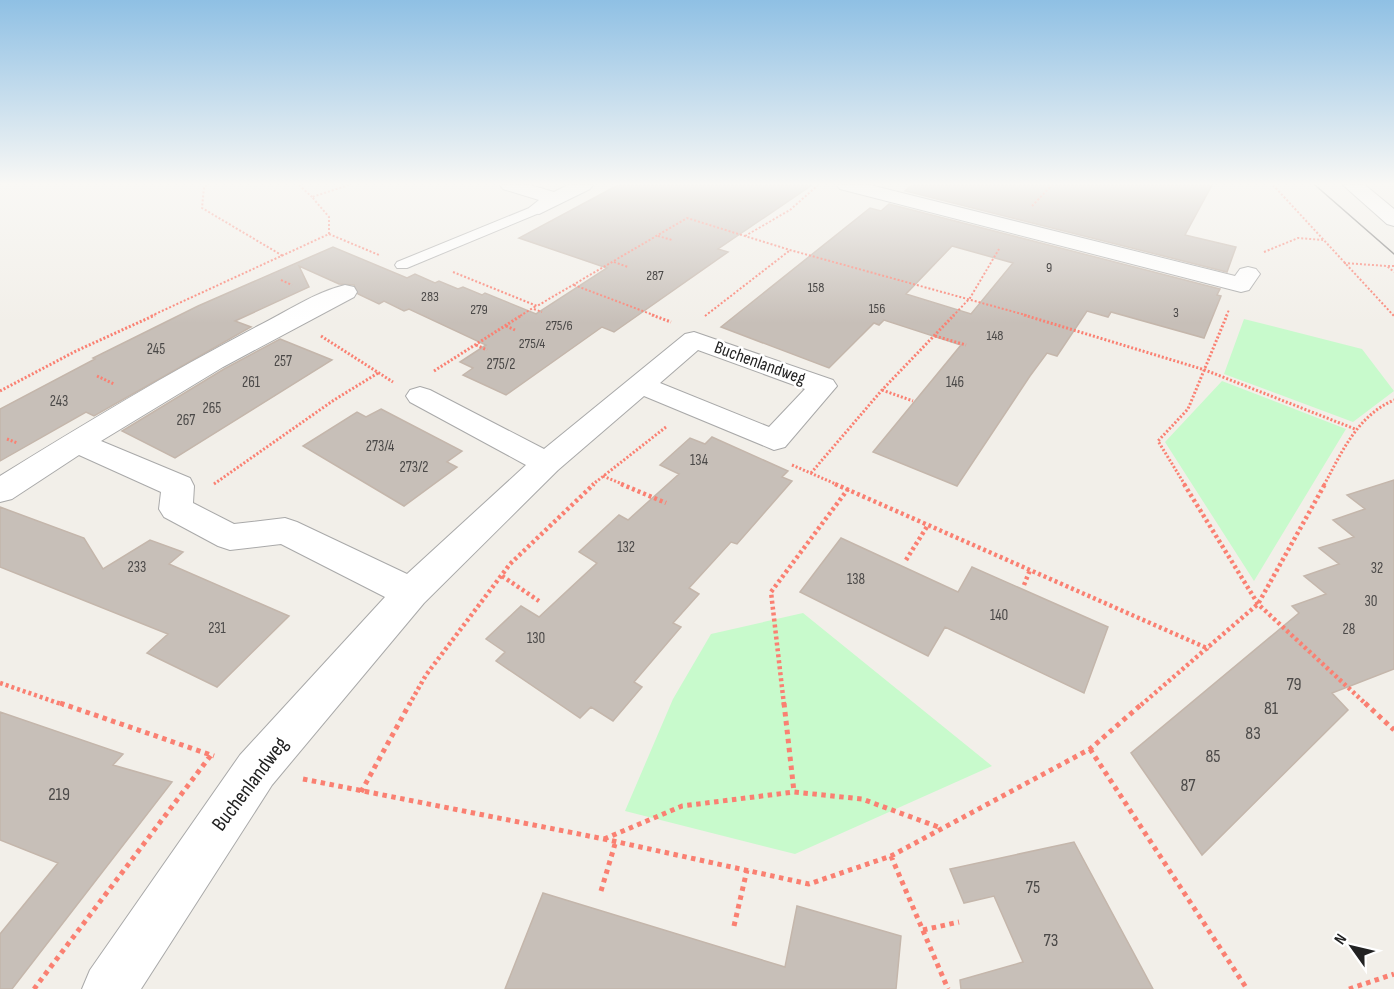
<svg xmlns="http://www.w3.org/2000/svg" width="1394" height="989" font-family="'Sofia Sans Condensed',sans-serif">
<rect width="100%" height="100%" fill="#f2efe9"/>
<path fill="#c8facc" d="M1244 319 1362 349 1394 391 1353 422 1224 374Z
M1222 381 1346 429 1254 581 1165 442Z
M803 613 992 766 795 854 625 811 673 699 711 634Z"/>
<path fill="#c7bfb8" stroke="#c4b6ab" stroke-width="1.5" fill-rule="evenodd" d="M618 185H812L718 249 728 252 614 332 602 327 506 395 463 375 473 368 460 362 486 345 409 309 404 311 384 301 379 304 358 294 354 285 339 284 299 266 309 287 235 321 251 327 94 416 86 412 0 461V409L95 359 93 358 198 306 333 247 407 278 415 274 435 283 439 281 458 289 463 287 482 295 485 293 536 314 607 268 519 238Z
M912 185H1212L1185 235 1236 247 1227 272 905 191Z
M889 204 1220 289 1217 295 1221 296 1204 338 1111 312 1108 317 1087 311 1057 356 1047 353 1030 376 957 486 873 452 961 345 884 320 879 325 874 323 829 368 721 327 870 208 881 211ZM952 246 1013 263 971 314 906 294Z
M280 339 332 360 175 458 122 431 224 369Z
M381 409 462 451 447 462 457 467 404 506 303 446 357 412 366 417Z
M712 437 788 471 782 477 792 481 737 544 731 542 689 588 699 594 673 623 681 627 634 682 642 687 613 721 591 707 580 718 496 661 505 652 486 639 521 606 539 617 597 563 579 552 619 515 628 520 679 474 660 465 690 438 705 444Z
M1394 480V669L1332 693 1348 710 1202 855 1131 753 1299 613 1292 606 1326 594 1304 576 1339 564 1319 548 1354 537 1333 520 1365 509 1347 495Z
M0 507 84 538 103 569 150 540 183 552 169 564 289 616 217 687 147 653 168 634 0 567Z
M841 538 958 592 972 567 1108 627 1084 693 945 627 928 656 800 592Z
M0 712 123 754 113 765 172 782 12 989H0V934L58 863 0 840Z
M1074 842 1153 989H961L960 980 1023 962 994 896 964 903 950 869Z
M543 893 785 967 797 906 901 936 896 989H505Z"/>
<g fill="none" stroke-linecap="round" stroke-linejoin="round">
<g stroke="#a9a9a9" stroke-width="2">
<path id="lane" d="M539 204 544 205 545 208 544 211 407 268H397L395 265 397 262Z"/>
</g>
<g stroke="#a9a9a9" stroke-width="2">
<path id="street" d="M500 185H530L554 192 568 185H593L590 189 539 214 532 212 529 208 539 200 503 189Z
M837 185H870L1235 276 1240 269 1248 267 1256 269 1260 274 1249 290 1241 292 840 189Z
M1343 185H1365L1394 209V226L1387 224Z
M345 285 354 287 357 292 354 297 223 367 101 441 190 478 194 486 193 503 234 524 285 518 297 522 407 574 526 465 410 402 406 396 410 390 420 387 430 390 544 449 685 334 694 332 833 380 837 386 785 447 774 450 644 396 558 470 424 603 272 785 141 989H82L90 970 240 755 385 597 281 544 230 550 218 546 164 517 159 509 161 492 79 455 12 499 0 502V476C84 424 170 372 258 326 286 312 315 292 345 285ZM698 350 805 389 769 427 660 383Z"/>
</g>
<path stroke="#fa8072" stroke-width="2" stroke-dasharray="2 2" stroke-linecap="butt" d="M207 185 204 187 202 208 283 256
M299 185 312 197
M1273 185 1394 316
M1032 206 1052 185
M329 234V217L312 197 349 185
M658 236 672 240
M745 236 790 210 818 185
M1264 252 1298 238 1323 240
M614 262 628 267
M1344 263 1387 266
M1394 266H1387L1394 272
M453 272 537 306 687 218 790 250 1029 316
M281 280 292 285
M574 285 656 316
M534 309 542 312
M151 316 329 234 379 255
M520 316 536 306
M705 316 789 251
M953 316 970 298 999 249
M1226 316 1229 310"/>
<path stroke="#fa8072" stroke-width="3" stroke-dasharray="2 2" stroke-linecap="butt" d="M652 315 671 322
M1024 315 1205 370 1355 429
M506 326 515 330
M321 336 393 382
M935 336 966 345
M476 345 487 350
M434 371 522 315
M97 376 114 384
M882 390 913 401
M0 391 76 351 155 315
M7 439 17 443
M792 465 838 485
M811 473 882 390 954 315
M603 476 625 485
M214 484 334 400 378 373
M592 485 666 427
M1185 485 1158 441 1188 409 1227 315
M1324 485C1342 452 1357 416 1394 400"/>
<path stroke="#fa8072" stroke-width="4.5" stroke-dasharray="3 3" stroke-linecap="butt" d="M621 484 666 503
M835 484 1209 649
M1184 484 1258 604 1367 705
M906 560 928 525
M502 576 539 601
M1024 585 1030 570
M0 683 64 705
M409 705 426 675 510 564 594 484
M784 705 771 592 848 489
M1141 705 1258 604 1325 484"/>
<path stroke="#fa8072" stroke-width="5" stroke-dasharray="4.5 4.5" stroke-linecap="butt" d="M60 703 214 756
M784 703 794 792
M1365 703 1394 730
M1090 749 1247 989
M303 779 604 839 809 884 891 856 1090 749 1143 703
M361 792 410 703
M604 839 682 806 794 792 862 799 941 828
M891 856 948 989
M601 891 615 844
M734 926 747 870
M923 930 959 922
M34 989 211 755
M1349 989 1394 974"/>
<use href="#lane" fill="#fff" fill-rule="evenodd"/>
<use href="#street" fill="#fff" fill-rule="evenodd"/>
<path stroke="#707070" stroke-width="1.5" d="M1315 185 1394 254"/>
</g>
<linearGradient id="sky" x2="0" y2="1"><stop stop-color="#8fc0e4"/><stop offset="0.57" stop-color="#f9f8f5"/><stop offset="1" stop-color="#f9f8f5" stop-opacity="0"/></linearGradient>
<rect width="1394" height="323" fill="url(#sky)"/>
<g text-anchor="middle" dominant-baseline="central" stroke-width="5" stroke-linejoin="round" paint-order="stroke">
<g font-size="14" fill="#4b4948">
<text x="1049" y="267">9</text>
<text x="655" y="275">287</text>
<text x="816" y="287">158</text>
<text x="430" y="296">283</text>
<text x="877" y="308">156</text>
<text x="479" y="309">279</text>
<text x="1176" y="312">3</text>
<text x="559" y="325">275/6</text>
<text x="995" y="335">148</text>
<text x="532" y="343">275/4</text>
</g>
<g font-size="15" fill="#4b4948">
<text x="156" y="349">245</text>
<text x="283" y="361">257</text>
<text x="501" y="364">275/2</text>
<text x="251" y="382">261</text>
<text x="955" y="382">146</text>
<text x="59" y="401">243</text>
<text x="212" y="408">265</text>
<text x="186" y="420">267</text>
<text x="380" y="446">273/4</text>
<text x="699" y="460">134</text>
<text x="414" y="467">273/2</text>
<text x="626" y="547">132</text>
<text x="137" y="567">233</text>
<text x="1377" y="568">32</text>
<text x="856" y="579">138</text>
<text x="1371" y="601">30</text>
<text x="999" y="615">140</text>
<text x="217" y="628">231</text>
<text x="1349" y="629">28</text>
<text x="536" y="638">130</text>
</g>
<g font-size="18" fill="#222" stroke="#fff">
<text transform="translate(760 363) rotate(20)">Buchenlandweg</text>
</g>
<g font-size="18" fill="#4b4948">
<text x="1294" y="684">79</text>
<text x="1271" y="708">81</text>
<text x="1253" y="733">83</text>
<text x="1213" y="756">85</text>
<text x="1188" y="785">87</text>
<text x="59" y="794">219</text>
<text x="1033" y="887">75</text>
<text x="1051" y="940">73</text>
</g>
<g font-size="21" fill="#222" stroke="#fff">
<text transform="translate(250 784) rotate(-53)">Buchenlandweg</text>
</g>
</g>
<g transform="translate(1352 947) rotate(304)" stroke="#ffffff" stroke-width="4.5" paint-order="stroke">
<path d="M0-4.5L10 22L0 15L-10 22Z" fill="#222222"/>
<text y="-9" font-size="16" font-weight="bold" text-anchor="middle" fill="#222222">N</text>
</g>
</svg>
